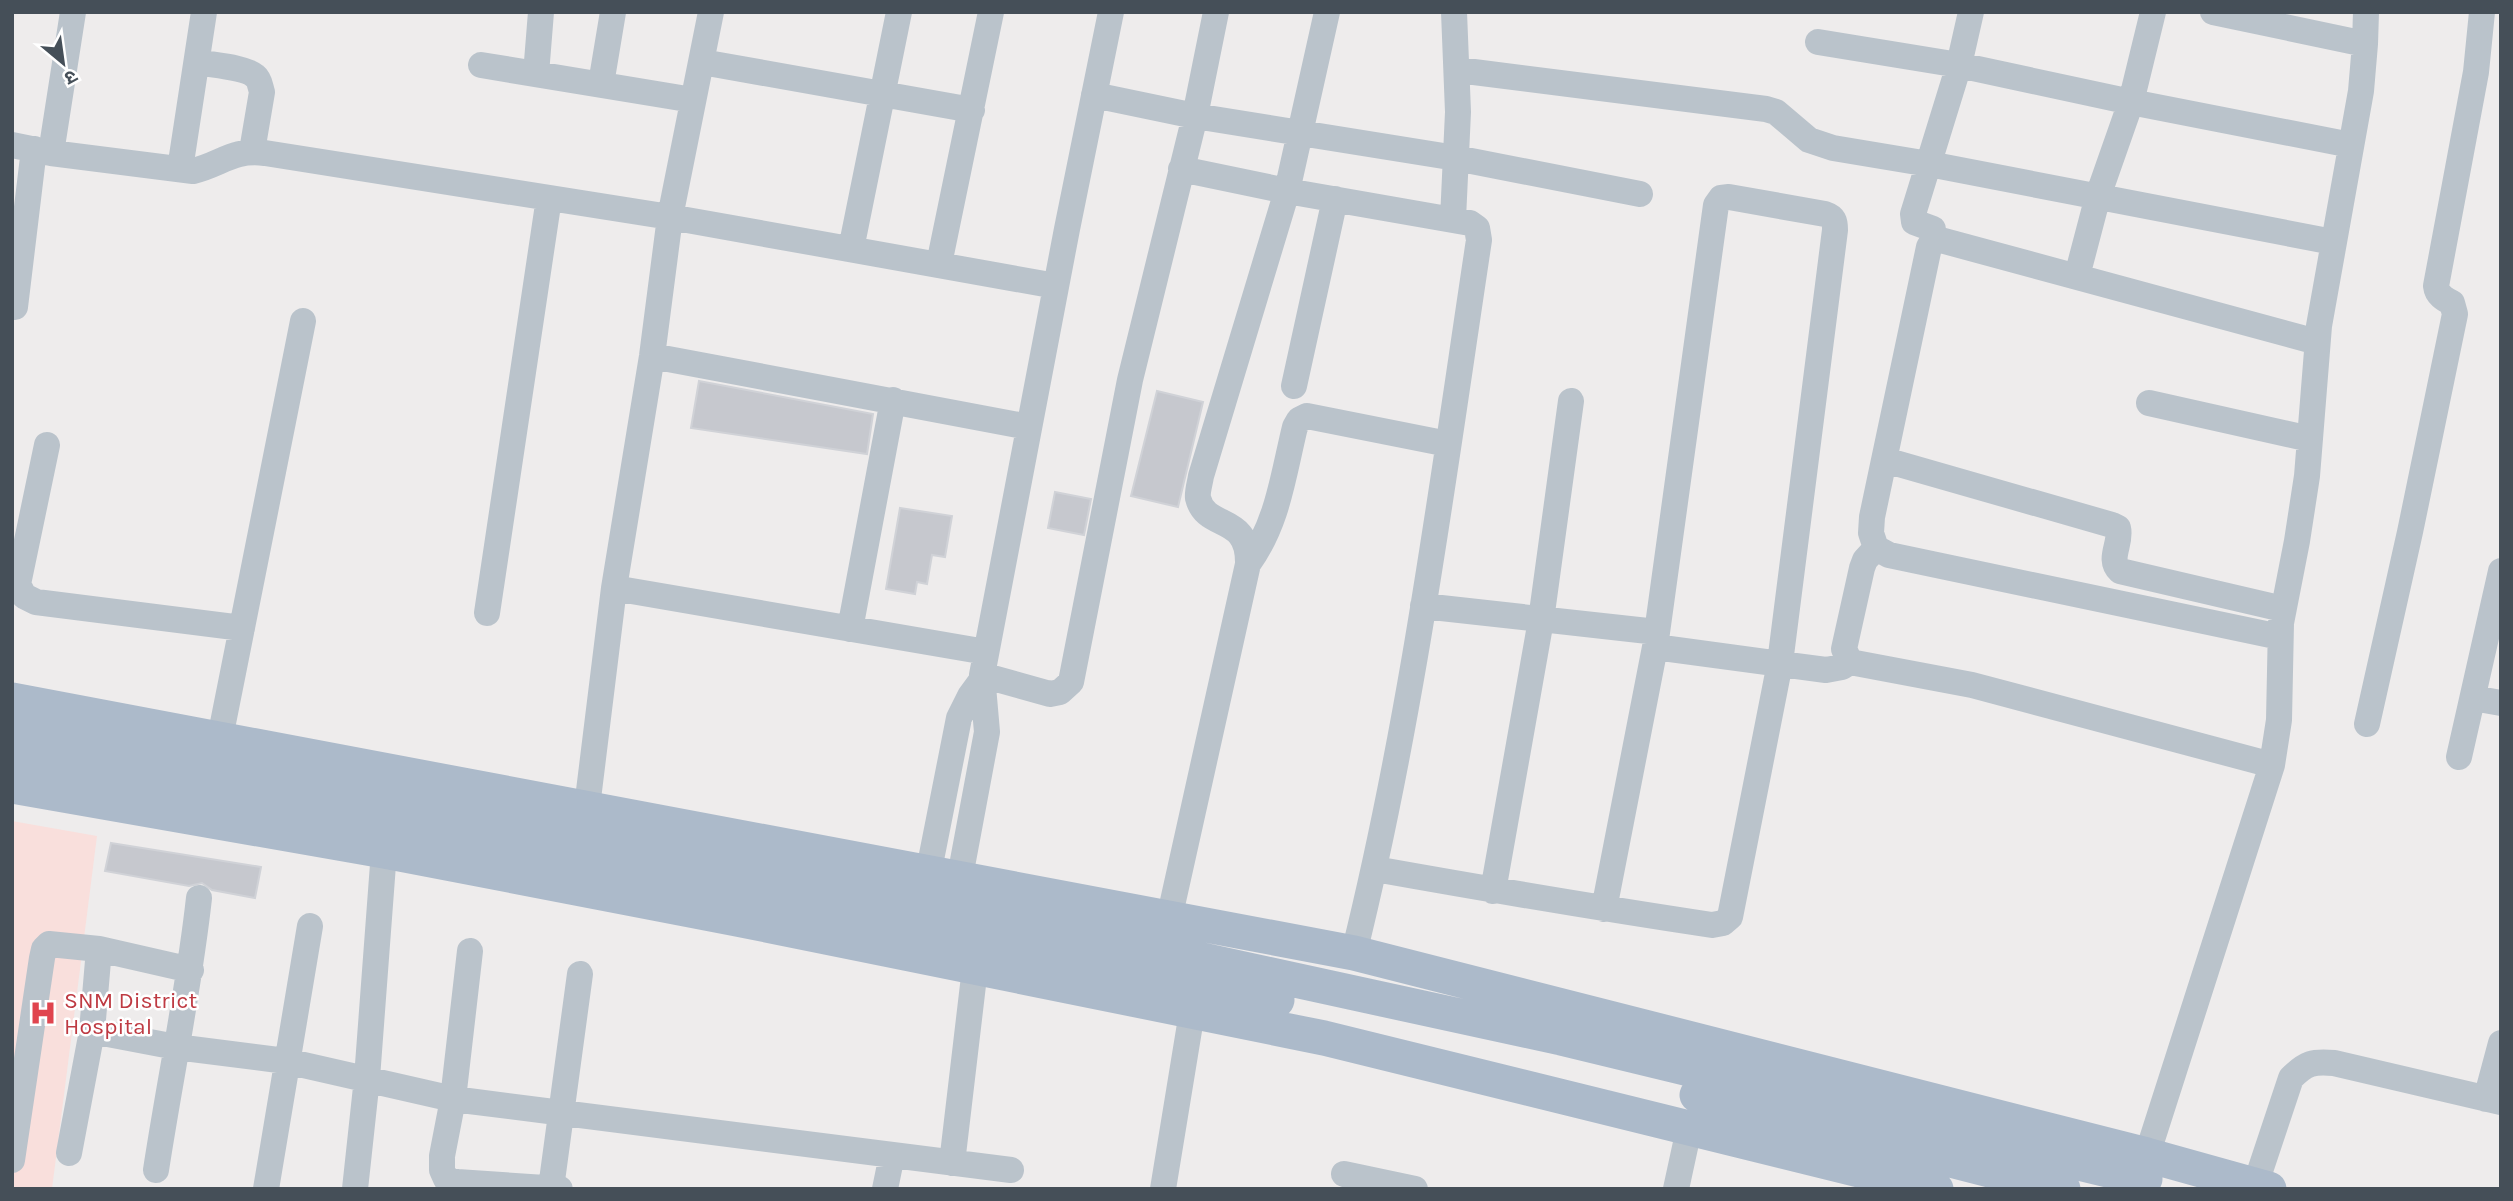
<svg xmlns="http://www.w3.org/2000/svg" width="2513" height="1201" font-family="Karla,'Noto Sans Devanagari',sans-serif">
<rect width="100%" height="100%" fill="#eeecec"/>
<path fill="#f9dfdc" d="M12 821 97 836 52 1189H12Z"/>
<path fill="#c6c8ce" stroke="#d0d2d7" stroke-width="2" d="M699 381 873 414 867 454 691 428Z
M1157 391 1203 402 1178 507 1131 496Z
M1055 492 1091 499 1084 535 1048 528Z
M900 508 952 516 945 557 932 555 927 584 917 582 915 594 886 589Z
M111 843 261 867 255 898 212 890 202 883 189 886 105 871Z"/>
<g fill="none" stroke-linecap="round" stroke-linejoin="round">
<path stroke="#bac3cb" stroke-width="26" d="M2213 12 2365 44
M1818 42 1959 65 2131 102 2351 145
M197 62C210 65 245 67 255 76 260 80 260 86 262 92L252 151
M702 62 972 110
M481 65 693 100
M1458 70 1766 109 1776 112 1809 140 1833 148 1929 164 2333 242
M536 74 541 12
M601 84 613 12
M1094 95 1195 116 1456 158 1640 194
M12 145 51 153 193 171C222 164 232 149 265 153L670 217 1056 286
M51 153 73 12
M180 169 204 12
M1181 169 1287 191 1470 223 1477 228 1479 240C1443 478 1412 719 1354 953
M1453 219 1458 112 1454 12
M1932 242 1933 229 1914 222 1913 214 1959 65 1971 12
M851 249 899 12
M939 264 991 12
M2077 276 2098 196 2131 102 2153 12
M15 307 34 149
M652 356 1029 427
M1294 386 1335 199
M2149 403 2310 439
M47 445 18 584 24 596 36 602 242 628
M1885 460 2112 525 2118 528C2122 543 2107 559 2120 571L2283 609
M1876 548 1865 560 1862 568 1844 649 1850 662 1972 685 2272 765
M1248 564C1278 523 1283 476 1295 427L1299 420 1307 416 1448 444
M614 588 986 652
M1423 606 1657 632
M487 613 549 198
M850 629 893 400
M2280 637 1889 555 1876 548 1871 533 1872 517 1929 247 1932 242 1937 239 2317 342
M1655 647 1826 670 1842 667 1850 662
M982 675 1050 694 1060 692 1071 682 1130 380 1195 116 1216 12
M2473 698 2501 703
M2367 724 2410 532 2455 314 2452 303C2444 299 2437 295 2436 286L2476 72 2482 12
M220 738 303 321
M2459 757 2501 571
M587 807 614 588 652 356 670 217 711 12
M1375 869C1487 889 1599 908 1712 925L1723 923 1730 917 1780 663 1835 230C1835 221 1834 217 1825 214L1729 197 1721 198 1716 205 1655 647 1604 909
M925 890 959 718 970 696 981 681
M1493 891 1541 620 1571 401
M956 898 987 732 982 675 1067 229 1111 12
M1169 919 1248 564C1249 513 1206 531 1198 498 1197 492 1200 483 1201 476L1287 191 1327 12
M470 951 453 1099 442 1156V1170L446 1179 457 1182 560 1189
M92 1031 176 1047 286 1061 453 1099 1011 1170
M2486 1099 2501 1043
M69 1153 92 1031 99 949
M2147 1155 2272 765 2279 720 2281 623 2297 541 2307 476 2319 326 2361 91 2365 44 2366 12
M12 1160 42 958 44 949 49 944 99 949 191 970
M952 1163 975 968
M156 1170C170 1079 189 989 199 898
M1344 1174 1415 1189
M551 1188 580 974
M266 1189 310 926
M355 1189 367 1078 384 851
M885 1189 892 1155
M1163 1189 1192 1012
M1676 1189 1689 1129
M2254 1189 2291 1078C2306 1063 2313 1061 2334 1063L2501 1102"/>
<path stroke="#acbaca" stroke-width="35" d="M12 700 1354 953 2147 1155 2269 1189
M12 729 628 845 1106 939 1561 1038 2145 1179
M12 756 629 870 949 937 1106 964 1277 1000
M12 786 384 851 737 919 1324 1038 1936 1189
M1697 1095 2063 1189"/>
</g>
<defs>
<g id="hospital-bare" transform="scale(2.1)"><path d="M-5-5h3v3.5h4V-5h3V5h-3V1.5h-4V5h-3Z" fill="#e0444e" stroke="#fff" stroke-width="2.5" paint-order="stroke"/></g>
</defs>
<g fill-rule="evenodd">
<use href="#hospital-bare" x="43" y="1013"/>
</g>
<g text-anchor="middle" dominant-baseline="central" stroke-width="5" stroke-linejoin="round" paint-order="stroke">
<g font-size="23" fill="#be3a42" stroke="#fff" text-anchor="start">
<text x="64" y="1000">SNM District<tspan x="64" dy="26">Hospital</tspan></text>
</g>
</g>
<rect width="2513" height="1201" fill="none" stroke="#454f58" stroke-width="28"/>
<g transform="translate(63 63) rotate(151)" stroke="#ffffff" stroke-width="5" paint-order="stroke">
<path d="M0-5L12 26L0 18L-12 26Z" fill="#454f58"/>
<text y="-10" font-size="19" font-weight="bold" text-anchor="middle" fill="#454f58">उ</text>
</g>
</svg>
